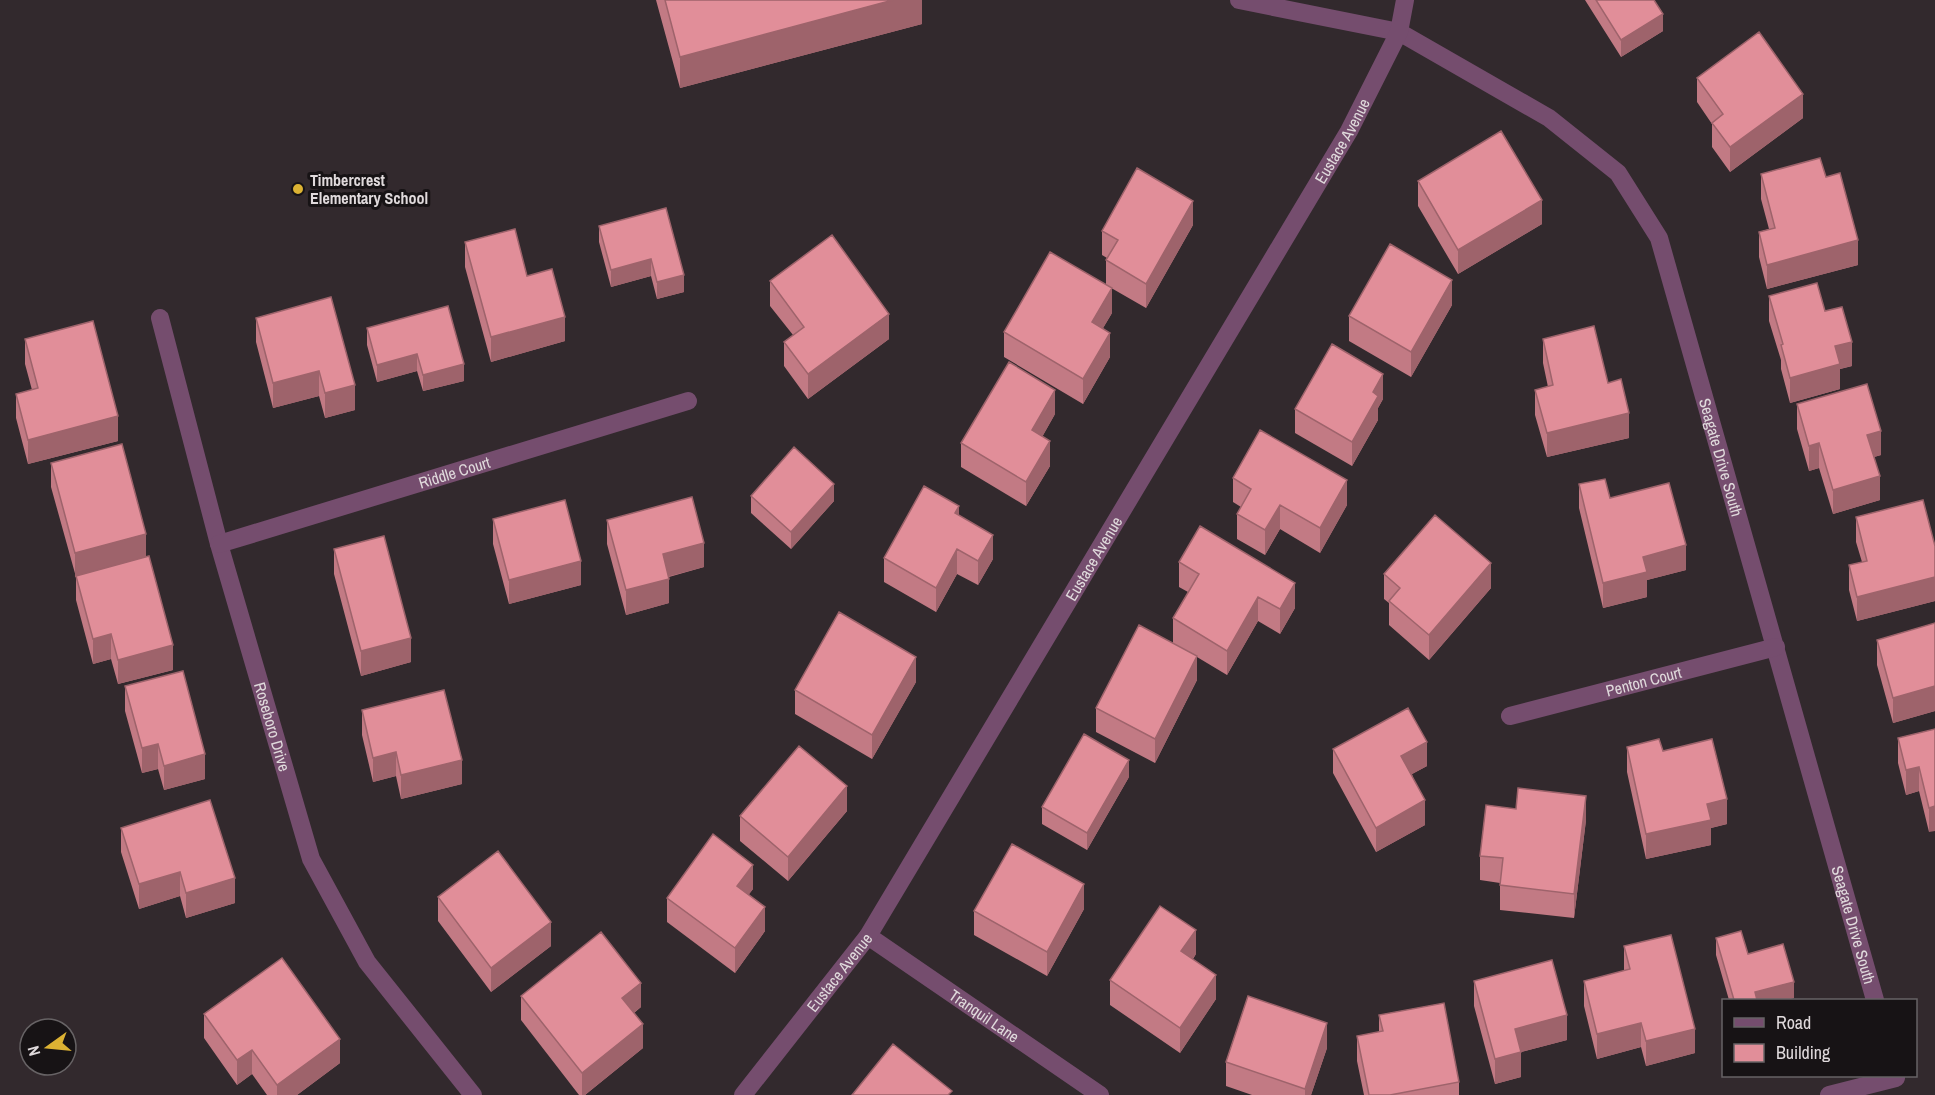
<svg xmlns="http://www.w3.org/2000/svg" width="1935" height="1095" font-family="'Archivo Narrow',sans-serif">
<rect width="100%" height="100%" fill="#32292d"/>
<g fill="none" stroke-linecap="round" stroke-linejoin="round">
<g stroke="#754d6e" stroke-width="18">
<path id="s1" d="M1239 0 1399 32 1549 118 1618 173 1659 238 1875 1000"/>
<path id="s2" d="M160 318 219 544 311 859 367 962 473 1095"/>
<path id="s3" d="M219 544 688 401"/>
<path id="s4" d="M1510 716 1776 647"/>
<path id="s5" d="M868 936 1100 1095"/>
<path id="s6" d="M743 1095 868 936 1349 131 1399 32 1405 0"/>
<path d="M1829 1095 1896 1078"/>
</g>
</g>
<path fill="#c27a84" d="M656 0H922V24L680 88Z
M1585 0H1654L1663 31 1621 57Z
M1697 78 1803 118 1730 172 1712 147V124L1697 102Z
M1761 174 1826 177 1858 265 1767 289 1759 257V232L1769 229 1761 199Z
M1418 181 1542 224 1458 274 1418 206Z
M666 208 684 292 657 299 651 276 611 287 599 242V226Z
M1193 225 1146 308 1106 285V260L1107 258 1102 255V231Z
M465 242 527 276 565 341 491 362 465 267Z
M770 281 889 339 808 399 784 366V342L793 335 770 306Z
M1769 296 1825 311 1852 366 1840 369V389L1790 403 1781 369V360L1769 321Z
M331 297 355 410 325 418 319 396 273 408 256 342V318Z
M1452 305 1411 377 1349 341V316Z
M1112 313 1103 328 1110 357 1083 404 1004 357V332Z
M367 328 464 381 423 391 417 371 377 382 367 345Z
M25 339 118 441 28 464 16 418V394L32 390 25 364Z
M1543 339 1608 383 1629 438 1547 457 1535 415V390L1548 387 1543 363Z
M1383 399 1378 408V420L1352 466 1295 433V409Z
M1797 404 1881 455 1874 457 1880 500 1833 514 1819 468 1809 471 1797 429Z
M1055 414 1042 437 1050 466 1026 506 961 467V443Z
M51 463 146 557 173 670 118 684 111 659 93 664 76 600V577L51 487Z
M1233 478 1347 505 1320 553 1280 529 1265 555 1237 539V514L1241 507 1233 502Z
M1579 484 1610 498 1686 570 1647 580V597L1603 608 1579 508Z
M751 496 834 501 791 549 751 513Z
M959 515 993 559 978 585 957 574 936 612 884 582V558Z
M1856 517 1935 546V601L1857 621 1849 590V565L1862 562 1856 542Z
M493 519 581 585 509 604 493 544Z
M607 520 704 567 669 577V603L626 615 607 544Z
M334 549 411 662 361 676 334 574Z
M1179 562 1295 608 1280 634 1258 621 1227 675 1197 657V680L1155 763 1096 732V708L1173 643V618L1188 592 1179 587Z
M1384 574 1491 588 1429 660 1389 625V603L1384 599Z
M1935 623V711L1893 723 1877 665V640Z
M916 682 872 759 795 714V690Z
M125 686 205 779 164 790 158 769 142 773 125 711Z
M362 710 462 784 401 799 396 776 373 782 362 735Z
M1935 729 1929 832 1919 791 1906 795 1898 763V738Z
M1627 747 1663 751 1727 824 1711 828V845L1646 859 1627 772Z
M1333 749 1427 766 1412 774 1425 825 1376 852 1333 773Z
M1129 777 1087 850 1042 824V807Z
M847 811 788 881 740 841V816Z
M1586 820 1574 918 1500 910V883L1480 880V856Z
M121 828 235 903 186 918 180 896 139 909 121 852Z
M753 889 749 894 765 931 735 973 667 922V898Z
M438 897 551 946 491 992 438 921Z
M1084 909 1047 976 974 935V911Z
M1716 938 1748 954 1794 998 1786 1000H1729L1716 955Z
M1624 946 1695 1053 1646 1066 1641 1047 1597 1059 1584 1006V981L1624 971Z
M1196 954 1193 959 1216 999 1180 1053 1110 1005V980Z
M1474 981 1567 1040 1521 1052V1077L1495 1084 1474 1006Z
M521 996 641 1007 634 1013 643 1048 585 1095H579L521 1020Z
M204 1014 340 1063 297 1095H267L252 1074 237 1085 204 1038Z
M1379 1015 1459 1082V1095H1364L1357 1061V1036L1379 1032Z
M1327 1048 1311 1095H1252L1226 1086V1062Z"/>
<path fill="#9e636b" d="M893 0H922V24L680 88V57Z
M1663 14V31L1621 57V40Z
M1803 94V118L1730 172V147Z
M1542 200V224L1458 274V250Z
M1193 201V225L1146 308V284Z
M1858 240V265L1767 289V265Z
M651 259V276L611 287V270Z
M684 275V292L657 299V282Z
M1452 280V305L1411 377V352Z
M1112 288V313L1092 347V322Z
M889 314V339L808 399V374Z
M565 317V341L491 362V337Z
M1110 333V357L1083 404V379Z
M1852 342V366L1840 369V389L1790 403V378L1835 346Z
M417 354V371L377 382V365Z
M464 364V381L423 391V375Z
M319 371V396L273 408V383Z
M1383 374V399L1378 408V420L1352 466V442L1373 392Z
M355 385V410L325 418V393Z
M1055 390V414L1032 455V430Z
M1629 413V438L1547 457V433Z
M118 416V441L28 464V440Z
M1881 431V455L1867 459V435Z
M1050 441V466L1026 506V482Z
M1819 443V468L1809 471V446Z
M1880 476V500L1833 514V490Z
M1347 480V505L1320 553V528Z
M834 484V501L791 549V532Z
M1280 505V529L1265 555V530Z
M959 506V530L955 513Z
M146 534V558L75 577V553Z
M993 535V559L978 585V561Z
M704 543V567L663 578V554Z
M1686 545V570L1647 580V597L1603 608V583L1643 557Z
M957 549V574L936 612V588Z
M581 561V585L509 604V580Z
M1491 563V588L1429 660V635Z
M1935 577V601L1857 621V597Z
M669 579V603L626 615V590Z
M1295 583V608L1280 634V609Z
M1258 597V621L1227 675V651Z
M111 634V659L93 664V639Z
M411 638V662L361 676V651Z
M173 645V670L118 684V660Z
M1197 656V680L1155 763V739Z
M916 657V682L872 759V735Z
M1935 686V711L1893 723V698Z
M1427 742V766L1401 780V756Z
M158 744V769L142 773V748Z
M396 752V776L373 782V758Z
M205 754V779L164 790V766Z
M462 760V784L401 799V775Z
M1129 760V777L1087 850V833Z
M1919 767V791L1906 795V770Z
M847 786V811L788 881V857Z
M1586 796V820L1574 918V894Z
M1727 799V824L1711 828V845L1646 859V834L1707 804Z
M1425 800V825L1376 852V828Z
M1935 806V831L1929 832V808Z
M753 865V889L737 910V886Z
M180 872V896L139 909V884Z
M235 878V903L186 918V893Z
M1084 884V909L1047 976V952Z
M765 907V931L735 973V948Z
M551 922V946L491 992V968Z
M1196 930V954L1181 976V951Z
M1216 975V999L1180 1053V1028Z
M1794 982V998L1786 1000H1755V992Z
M641 983V1007L622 1022V998Z
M1567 1015V1040L1521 1052V1077L1495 1084V1059L1515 1029Z
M1327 1023V1048L1311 1095H1305V1089Z
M1641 1023V1047L1597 1059V1034Z
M643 1024V1048L585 1095H582V1073Z
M1695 1029V1053L1646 1066V1041Z
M340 1039V1063L297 1095H277V1085Z
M252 1050V1074L237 1085V1060Z"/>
<path fill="#e18e99" stroke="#9e636b" stroke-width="1.5" d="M665 0H893L680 57Z
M1596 0H1654L1663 14 1621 40Z
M1759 32 1803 94 1730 147 1712 123 1723 114 1697 78Z
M1501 131 1542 200 1458 250 1418 181Z
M1820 158 1826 177 1840 173 1858 240 1767 265 1759 232 1775 228 1761 174Z
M1137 168 1193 201 1146 284 1106 260 1118 240 1102 231Z
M666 208 684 275 657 282 651 259 611 270 599 226Z
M515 229 527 276 552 269 565 317 491 337 465 242Z
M832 235 889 314 808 374 784 342 804 327 770 281Z
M1390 244 1452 280 1411 352 1349 316Z
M1050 252 1112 288 1092 322 1110 333 1083 379 1004 332Z
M1817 283 1825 311 1842 307 1852 342 1835 346 1840 364 1790 378 1781 345 1783 344 1769 296Z
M331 297 355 385 325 393 319 371 273 383 256 318Z
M448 306 464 364 423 375 417 354 377 365 367 328Z
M93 321 118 416 28 440 16 394 38 388 25 339Z
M1594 326 1608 383 1621 379 1629 413 1547 433 1535 390 1553 385 1543 339Z
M1332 344 1383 374 1373 392 1378 396 1352 442 1295 409Z
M1009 362 1055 390 1032 430 1050 441 1026 482 961 443Z
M1867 384 1881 431 1867 435 1880 476 1833 490 1819 443 1809 446 1797 404Z
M1260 430 1347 480 1320 528 1280 505 1265 530 1237 514 1251 489 1233 478Z
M122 444 146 534 75 553 51 463Z
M794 447 834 484 791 532 751 496Z
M1605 479 1610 498 1669 483 1686 545 1643 557 1647 572 1603 583 1579 484Z
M924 486 959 506 955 513 993 535 978 561 957 549 936 588 884 558Z
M692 497 704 543 663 554 669 579 626 590 607 520Z
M565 500 581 561 509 580 493 519Z
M1923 500 1935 546V577L1857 597 1849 565 1867 561 1856 517Z
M1435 515 1491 563 1429 635 1389 601 1400 588 1384 574Z
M1200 526 1295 583 1280 609 1258 597 1227 651 1173 618 1199 574 1179 562Z
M384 536 411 638 361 651 334 549Z
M149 556 173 645 118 660 111 634 93 639 76 576Z
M839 612 916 657 872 735 795 690Z
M1935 623V686L1893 698 1877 640Z
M1139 625 1197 656 1155 739 1096 708Z
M183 671 205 754 164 766 158 744 142 748 125 686Z
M444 690 462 760 401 775 396 752 373 758 362 710Z
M1408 708 1427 742 1401 756 1425 800 1376 828 1333 749Z
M1935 729V806L1929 808 1919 767 1906 770 1898 738Z
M1084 734 1129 760 1087 833 1042 807Z
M1659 739 1663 751 1712 739 1727 799 1707 804 1711 820 1646 834 1627 747Z
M799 746 847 786 788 857 740 816Z
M1518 788 1586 796 1574 894 1500 885 1503 858 1480 856 1486 805 1516 809Z
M210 800 235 878 186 893 180 872 139 884 121 828Z
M713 834 753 865 737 886 765 907 735 948 667 898Z
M1012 844 1084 884 1047 952 974 911Z
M498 851 551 922 491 968 438 897Z
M1160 906 1196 930 1181 951 1216 975 1180 1028 1110 980Z
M1741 931 1748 954 1783 944 1794 982 1755 992 1757 1000H1734L1716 938Z
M601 932 641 983 622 998 643 1024 582 1073 521 996Z
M1671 935 1695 1029 1646 1041 1641 1023 1597 1034 1584 981 1630 969 1624 946Z
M282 958 340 1039 277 1085 252 1050 237 1060 204 1014Z
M1552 960 1567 1015 1515 1029 1521 1052 1495 1059 1474 981Z
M1248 996 1327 1023 1305 1089 1226 1062Z
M1444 1003 1459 1082 1390 1095H1369L1357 1036 1383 1031 1379 1015Z
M893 1044 952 1091 948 1095H852Z"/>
<circle fill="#dcb233" stroke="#171315" stroke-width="2" cx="298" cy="189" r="6"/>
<g text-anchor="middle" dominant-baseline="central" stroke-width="6" stroke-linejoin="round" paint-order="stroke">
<g font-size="16" fill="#e0dadc" stroke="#171315">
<text stroke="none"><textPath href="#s6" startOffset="1128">Eustace Avenue</textPath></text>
<text stroke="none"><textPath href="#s1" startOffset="729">Seagate Drive South</textPath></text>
<text stroke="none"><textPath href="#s3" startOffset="246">Riddle Court</textPath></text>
<text stroke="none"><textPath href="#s6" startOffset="642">Eustace Avenue</textPath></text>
<text stroke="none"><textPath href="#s4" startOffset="138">Penton Court</textPath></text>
<text stroke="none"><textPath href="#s2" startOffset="424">Roseboro Drive</textPath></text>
<text stroke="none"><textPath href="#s1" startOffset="1215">Seagate Drive South</textPath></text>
<text stroke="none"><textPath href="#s6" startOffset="156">Eustace Avenue</textPath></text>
<text stroke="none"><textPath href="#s5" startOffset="141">Tranquil Lane</textPath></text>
</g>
<g font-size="16" font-weight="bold" fill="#e0dadc" stroke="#171315" text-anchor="start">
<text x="310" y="180">Timbercrest<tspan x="310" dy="18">Elementary School</tspan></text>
</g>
</g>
<rect x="1722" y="999" width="195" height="78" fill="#171315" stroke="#676365" stroke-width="1.5"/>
<rect x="1734" y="1018" width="30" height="9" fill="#754d6e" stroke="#676365" stroke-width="1.5"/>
<text x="1776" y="1029" font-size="18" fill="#e0dadc">Road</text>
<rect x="1734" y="1044" width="30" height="18" fill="#e18e99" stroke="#676365" stroke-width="1.5"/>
<text x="1776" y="1059" font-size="18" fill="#e0dadc">Building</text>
<g transform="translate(48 1047) rotate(255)"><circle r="28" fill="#171315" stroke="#676365" stroke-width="1.5"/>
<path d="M0-4.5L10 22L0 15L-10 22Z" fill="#dcb233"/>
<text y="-9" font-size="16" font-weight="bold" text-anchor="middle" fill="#e0dadc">N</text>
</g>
</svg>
